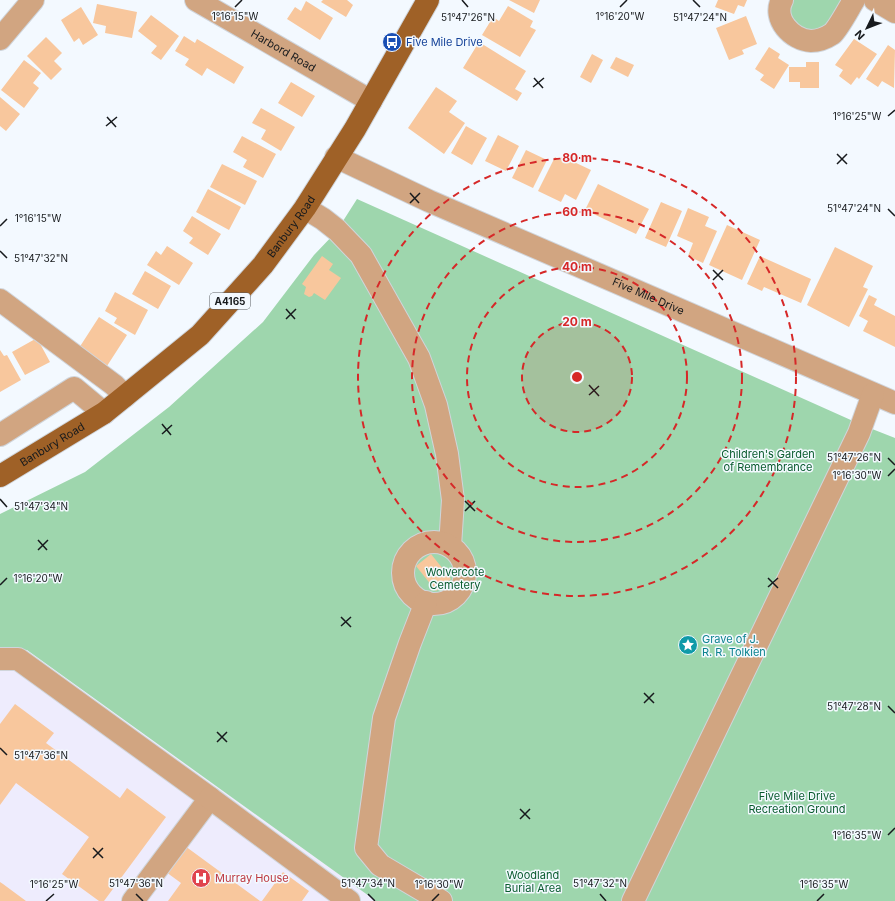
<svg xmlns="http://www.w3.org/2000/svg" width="895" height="901" font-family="Inter,sans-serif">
<rect width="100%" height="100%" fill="#f3f9ff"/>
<path fill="#eeecfd" d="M27 650 376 901H0V664Z"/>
<path fill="#9ed6ad" d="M791 0H845L829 25 814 32C796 26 793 23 788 6Z
M357 199 862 425 895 438V901H376L27 650 0 648V514L85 472 169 407 263 322 314 255 336 232Z"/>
<path fill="#f8c79d" d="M323 0H347L353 5 346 17 321 2Z
M509 0H540L534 13Z
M718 0H747L744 7 738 5 734 14 715 7Z
M306 1 333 18 320 40 287 19 295 7 301 11Z
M97 4 137 12 132 38 105 33 106 26 93 23Z
M508 6 533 21 530 27 536 30 520 57 482 35 493 17 499 21Z
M81 7 98 35 83 45 79 38 74 42 61 20Z
M151 15 179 36 161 60 151 53 157 46 138 31Z
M746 16 757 44 742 50 744 54 729 60 716 28Z
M184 36 195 43 197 39 244 67 234 84 207 68 202 76 185 65 189 59 175 51Z
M46 37 62 53 54 61 62 69 51 80 27 56Z
M854 39 877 54 859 79 857 77 851 85 839 76 843 70 835 65Z
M479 42 526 71 515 89 522 93 517 101 463 68Z
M888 45 895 50 894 88 882 81 878 87 866 79Z
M769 47 780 54 778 58 789 65 774 89 760 80 764 75 755 69Z
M592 54 603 60 591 83 580 77Z
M616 57 634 65 628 77 610 68Z
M24 60 41 73 33 83 39 88 24 108 1 90Z
M806 62H819V88H800V82H789V67H806Z
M291 82 315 96 302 117 278 103Z
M436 87 457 101 449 112 465 123 444 154 408 128Z
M0 97 20 114 6 131 0 126Z
M261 108 295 127 281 151 261 139 266 130 252 123Z
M466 126 487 138 472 165 451 153Z
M498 135 519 146 506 171 485 161Z
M242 136 276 154 263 178 243 167 247 160 233 152Z
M526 150 547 160 533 188 512 178Z
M565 152 576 157 574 162 591 170 576 200 565 194 561 202 538 191 555 157 560 160Z
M222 164 257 181 245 205 210 187Z
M598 184 649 209 636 234 585 210Z
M208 189 241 207 229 230 196 212Z
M661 202 682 211 666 247 645 238Z
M688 208 709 217 705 226 717 231 703 263 688 256 693 243 677 236Z
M192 216 221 234 208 255 189 243 193 238 183 231Z
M727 225 760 240 742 280 709 265Z
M167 246 193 263 179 285 147 265 156 251 161 255Z
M835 247 873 266 863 287 868 289 849 327 807 305Z
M322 256 333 264 329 270 341 278 325 300 314 293 312 296 309 297 304 294 306 287 302 284Z
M760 256 811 279 801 303 764 287 762 291 747 284Z
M145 271 171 286 158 309 132 294Z
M115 292 148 310 135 335 114 323 117 318 105 311Z
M869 295 877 299 874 305 895 316V347L863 331 868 321 859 316Z
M99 317 127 335 107 366 79 348Z
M37 338 50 362 25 375 12 352Z
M0 350 4 356 7 355 21 380 0 392Z
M431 554 451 579 436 591 416 566Z
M15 704 54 733 46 743 120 798 127 788 166 817 104 901H99L62 874 89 837 16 783 0 805V724Z
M185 846 260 901H168L181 883 166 872Z
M283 872 309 891 302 901H262Z
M0 882 3 884 26 901H0Z"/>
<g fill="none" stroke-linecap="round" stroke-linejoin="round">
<g stroke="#d0d5db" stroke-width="24">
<g id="minor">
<path id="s1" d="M196 0 371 101"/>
<path d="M782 0C772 19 792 40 811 41 818 41 826 38 832 34 838 29 849 8 854 0"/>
<path d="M875 0 895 12"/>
<path d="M0 39 33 0"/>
<path id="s2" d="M336 157 429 201 895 403"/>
<path d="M305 208 323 219 337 230 361 255 419 358 436 405 447 454 453 500 450 546"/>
<path d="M0 300 114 385 125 396"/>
<path d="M0 435 74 388 104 413"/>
<circle cx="434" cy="573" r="31"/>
<path d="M426 602 410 643 384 718 366 848 380 865 441 901"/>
<path d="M0 659H18L210 798 133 901"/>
<path d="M210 798 349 901"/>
<path d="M633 901 859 433 873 394"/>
</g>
</g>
<g stroke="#d0d5db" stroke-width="24">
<g id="major">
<path id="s3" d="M0 476 104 413 125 396 200 335 263 265 305 208 355 129 428 0"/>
</g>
</g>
<use href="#minor" stroke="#d1a581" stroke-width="22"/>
<use href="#major" stroke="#9f6127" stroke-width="22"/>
</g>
<path fill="none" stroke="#171a1d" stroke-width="1.5" d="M462 0 468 7M693 0 700 7M235 7 242 0M620 7 627 0M534 78 543 88M533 87 544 78M888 116 895 110M107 117 116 127M106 126 117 117M837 154 847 164M837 164 847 154M410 193 419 203M410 203 420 193M888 209 895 216M0 226 7 219M0 251 7 258M713 270 723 280M713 280 723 270M286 309 295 319M286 319 296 309M589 385 599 396M589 395 599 386M162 424 171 435M162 434 172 425M888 458 895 465M888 476 895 469M0 499 7 507M465 501 475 511M465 511 475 501M38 540 47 550M38 550 48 540M768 578 778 588M0 585 7 578M768 587 778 578M341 617 351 627M341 626 351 617M644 693 654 703M644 703 654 693M888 706 895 713M217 732 227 742M217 742 227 732M0 748 7 755M520 809 530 819M520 819 530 809M888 835 895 828M93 848 103 858M93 858 103 848M136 894 143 901M368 894 375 901M600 894 606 901M46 901 54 894M432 901 439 894M817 901 824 894"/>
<circle cx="577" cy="377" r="55" fill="#d62828" fill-opacity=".12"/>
<g fill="none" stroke="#d62828" stroke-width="2" stroke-dasharray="7 5">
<circle cx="577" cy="377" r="55"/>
<circle cx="577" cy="377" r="110"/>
<circle cx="577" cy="377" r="165"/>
<circle cx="577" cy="377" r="219"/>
</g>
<defs>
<g id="bus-disc" transform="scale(1)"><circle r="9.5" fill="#1a4fb4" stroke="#f3f9ff"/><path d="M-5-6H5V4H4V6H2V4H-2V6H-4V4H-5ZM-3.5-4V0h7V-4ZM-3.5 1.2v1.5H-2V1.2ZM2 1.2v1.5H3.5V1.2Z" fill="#fff"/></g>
<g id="sight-disc" transform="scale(1)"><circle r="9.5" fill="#0f9aa8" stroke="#f3f9ff"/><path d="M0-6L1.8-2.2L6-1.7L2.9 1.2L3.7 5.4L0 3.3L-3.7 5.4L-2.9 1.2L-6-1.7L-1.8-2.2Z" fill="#fff"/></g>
<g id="hospital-disc" transform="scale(1)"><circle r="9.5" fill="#e0444e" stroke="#f3f9ff"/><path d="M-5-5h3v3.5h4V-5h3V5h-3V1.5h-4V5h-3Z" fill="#fff"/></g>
</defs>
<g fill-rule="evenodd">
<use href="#bus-disc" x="392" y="42"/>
<use href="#sight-disc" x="688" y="645"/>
<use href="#hospital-disc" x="201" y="878"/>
</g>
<g text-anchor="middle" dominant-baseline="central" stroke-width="3" stroke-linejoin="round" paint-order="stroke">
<rect fill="#f3f9ff" stroke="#595d61" stroke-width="1" x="210" y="293" width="40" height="16" rx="3"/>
<g font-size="10" font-weight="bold" fill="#171a1d">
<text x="230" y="301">A4165</text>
</g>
<g font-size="11" fill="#164399" stroke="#f3f9ff" text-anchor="start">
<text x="406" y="42">Five Mile Drive</text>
</g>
<g font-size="11" fill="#171a1d" stroke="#f3f9ff">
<text stroke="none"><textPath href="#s1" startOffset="101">Harbord Road</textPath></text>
<text stroke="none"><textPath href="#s3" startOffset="387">Banbury Road</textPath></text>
<text stroke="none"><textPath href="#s2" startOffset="342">Five Mile Drive</textPath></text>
<text stroke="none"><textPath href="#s3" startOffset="61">Banbury Road</textPath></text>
</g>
<g font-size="11" fill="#095b2e" stroke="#f3f9ff">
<text x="768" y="454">Children's Garden<tspan x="768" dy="13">of Remembrance</tspan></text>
<text x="455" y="572">Wolvercote<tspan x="455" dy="13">Cemetery</tspan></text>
<text x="797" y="796">Five Mile Drive<tspan x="797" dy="13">Recreation Ground</tspan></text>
<text x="533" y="875">Woodland<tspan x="533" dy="13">Burial Area</tspan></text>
</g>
<g font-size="11" fill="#0d838f" stroke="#f3f9ff" text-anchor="start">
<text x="702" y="639">Grave of J.<tspan x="702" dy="13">R. R. Tolkien</tspan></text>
</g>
<g font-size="11" fill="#be3a42" stroke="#f3f9ff" text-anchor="start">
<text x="215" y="878">Murray House</text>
</g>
</g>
<g font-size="10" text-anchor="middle" fill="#171a1d" stroke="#f3f9ff" stroke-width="3" stroke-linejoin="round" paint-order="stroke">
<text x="235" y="20">1°16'15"W</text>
<text x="620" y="20">1°16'20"W</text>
<text x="468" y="21">51°47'26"N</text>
<text x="700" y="21">51°47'24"N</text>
<text x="857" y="120">1°16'25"W</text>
<text x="854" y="212">51°47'24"N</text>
<text x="38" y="222">1°16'15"W</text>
<text x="41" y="262">51°47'32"N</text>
<text x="854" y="461">51°47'26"N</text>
<text x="857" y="479">1°16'30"W</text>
<text x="41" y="510">51°47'34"N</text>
<text x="38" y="582">1°16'20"W</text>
<text x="854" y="710">51°47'28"N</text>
<text x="41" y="759">51°47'36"N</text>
<text x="857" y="839">1°16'35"W</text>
<text x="136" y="887">51°47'36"N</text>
<text x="368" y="887">51°47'34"N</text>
<text x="600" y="887">51°47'32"N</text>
<text x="54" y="888">1°16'25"W</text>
<text x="439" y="888">1°16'30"W</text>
<text x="824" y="888">1°16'35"W</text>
</g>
<circle cx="577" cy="377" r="6" fill="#d62828" stroke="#f3f9ff" stroke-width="2"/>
<g font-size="12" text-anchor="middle" font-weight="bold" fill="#d62828" stroke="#f3f9ff" stroke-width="3" stroke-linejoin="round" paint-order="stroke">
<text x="577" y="162">80 m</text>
<text x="577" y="216">60 m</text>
<text x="577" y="271">40 m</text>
<text x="577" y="326">20 m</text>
</g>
<g transform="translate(867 28) rotate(227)" stroke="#f3f9ff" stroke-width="3" paint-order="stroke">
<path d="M0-3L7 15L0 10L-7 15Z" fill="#171a1d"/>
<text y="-6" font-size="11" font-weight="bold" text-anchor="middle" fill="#171a1d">N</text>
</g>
</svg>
